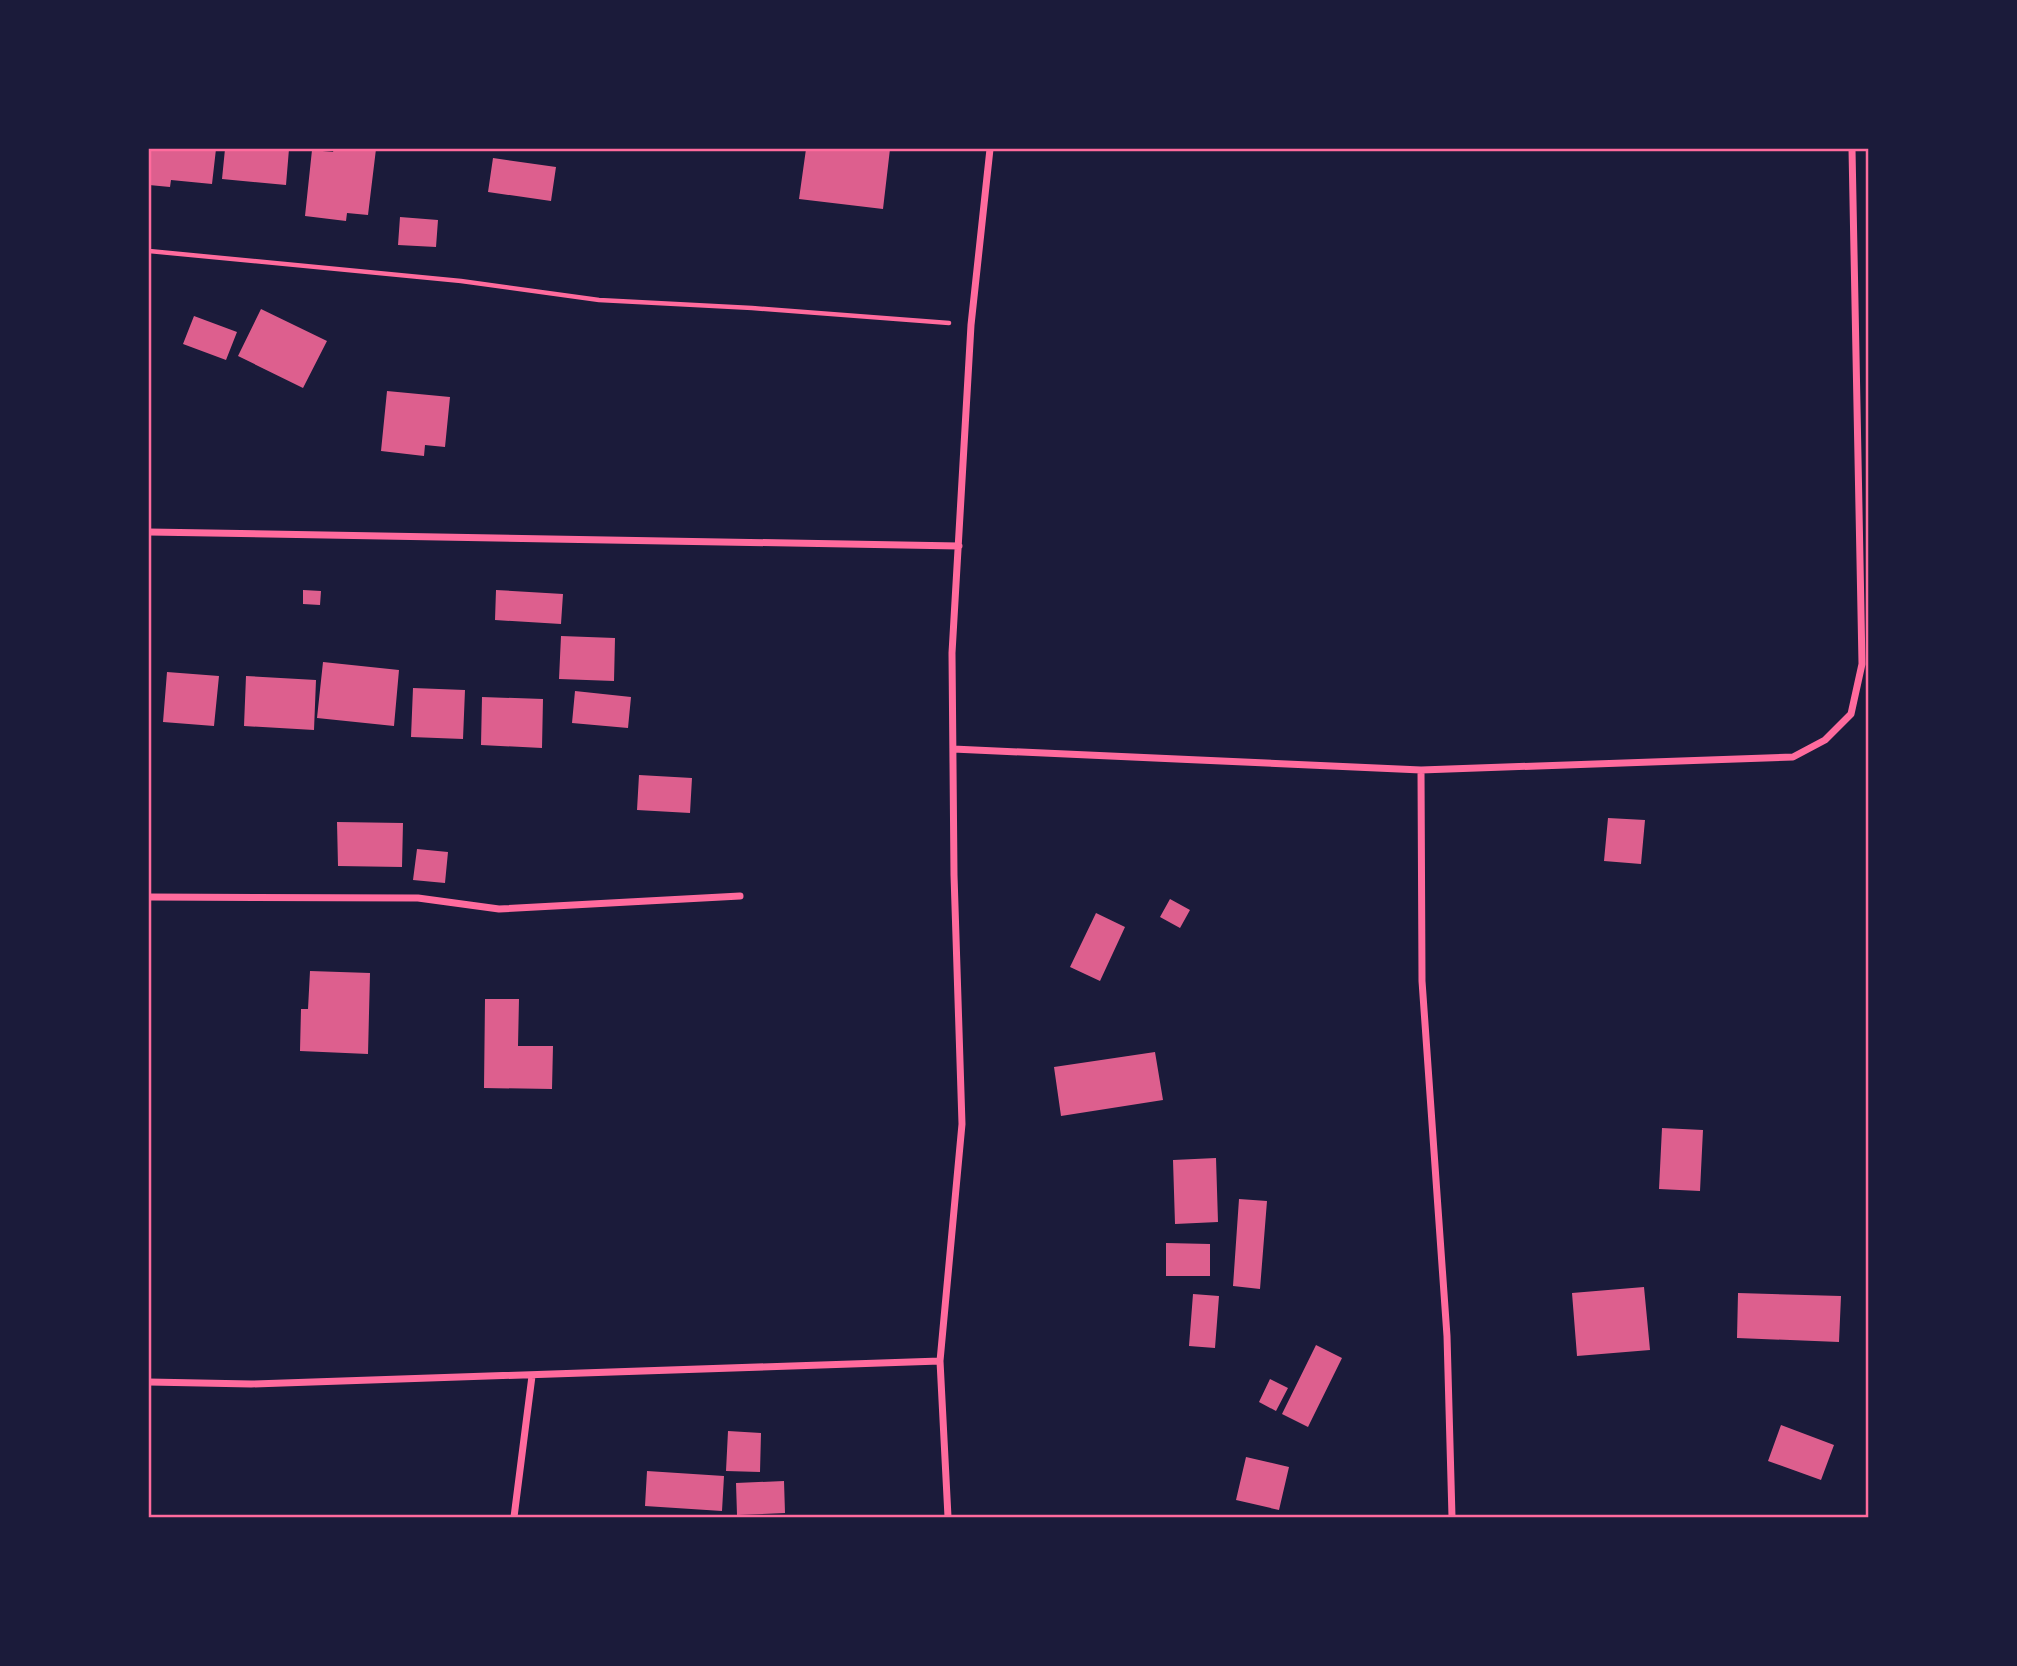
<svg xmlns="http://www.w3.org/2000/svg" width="2017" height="1666" font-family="Arial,sans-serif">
<rect width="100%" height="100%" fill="#1b1b3a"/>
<path fill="#dd5f8e" d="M149 149H216L212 184 171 180 170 187 149 185Z
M225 149H289L286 185 222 179Z
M334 149H376L368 215 347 213 346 221 305 216 312 150 333 152Z
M806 149H890L883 209 799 199Z
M493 158 556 167 551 201 488 192Z
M400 217 438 220 436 247 398 245Z
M261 309 327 341 303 388 238 356Z
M194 316 237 332 226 360 183 344Z
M387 391 450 397 445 447 425 445 424 456 381 451Z
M303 590 321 591 320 605 303 604Z
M496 590 563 594 561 624 495 620Z
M561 636 615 638 614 681 559 679Z
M323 662 399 670 394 726 317 718Z
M167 672 219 676 214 726 163 722Z
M246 676 316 680 314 730 244 726Z
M413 688 465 690 463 739 411 737Z
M575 691 631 697 628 728 572 723Z
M482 697 543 699 542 748 481 745Z
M639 775 692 778 690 813 637 810Z
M1608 818 1645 820 1641 864 1604 861Z
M337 822 403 823 402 867 338 866Z
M417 849 448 852 445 883 413 880Z
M1170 899 1190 910 1180 928 1160 917Z
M1096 913 1125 927 1100 981 1070 967Z
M310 971 370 973 368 1054 300 1051 301 1009H308Z
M485 999H519L518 1046H553L552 1089 484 1088Z
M1155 1052 1163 1100 1061 1116 1054 1067Z
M1662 1128 1703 1130 1700 1191 1659 1189Z
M1216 1158 1218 1222 1175 1224 1173 1160Z
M1239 1199 1267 1201 1260 1289 1233 1286Z
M1166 1243 1210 1244V1276H1166Z
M1644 1287 1650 1350 1577 1356 1572 1293Z
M1738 1293 1841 1296 1839 1342 1737 1338Z
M1193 1294 1219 1296 1215 1348 1189 1346Z
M1316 1345 1342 1358 1308 1427 1282 1414Z
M1270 1379 1288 1388 1276 1411 1259 1402Z
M1781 1425 1834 1445 1821 1480 1768 1461Z
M728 1431 761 1433 760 1472 726 1471Z
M1246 1457 1289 1467 1279 1510 1236 1500Z
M647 1471 724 1476 722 1511 645 1506Z
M784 1481 785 1513 737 1515 736 1483Z"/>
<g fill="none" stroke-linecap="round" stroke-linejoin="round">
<path stroke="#ff6b9d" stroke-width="4.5" d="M149 251 461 281 599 300 752 308 949 323"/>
<path stroke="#ff6b9d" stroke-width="7" d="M149 532 959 546
M953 749 1421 770 1793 757 1825 740 1851 714 1862 664 1852 149
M1421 770 1422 981 1447 1336 1452 1517
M149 897 418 898 499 909 740 896
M149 1382 251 1384 940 1361
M514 1517 532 1376
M948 1517 940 1361 962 1124 954 875 952 653 971 325 990 149"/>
</g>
<rect width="2017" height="1666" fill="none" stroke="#1b1b3a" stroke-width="301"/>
<rect x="150" y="150" width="1717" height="1366" fill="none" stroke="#ff6b9d" stroke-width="2.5"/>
</svg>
